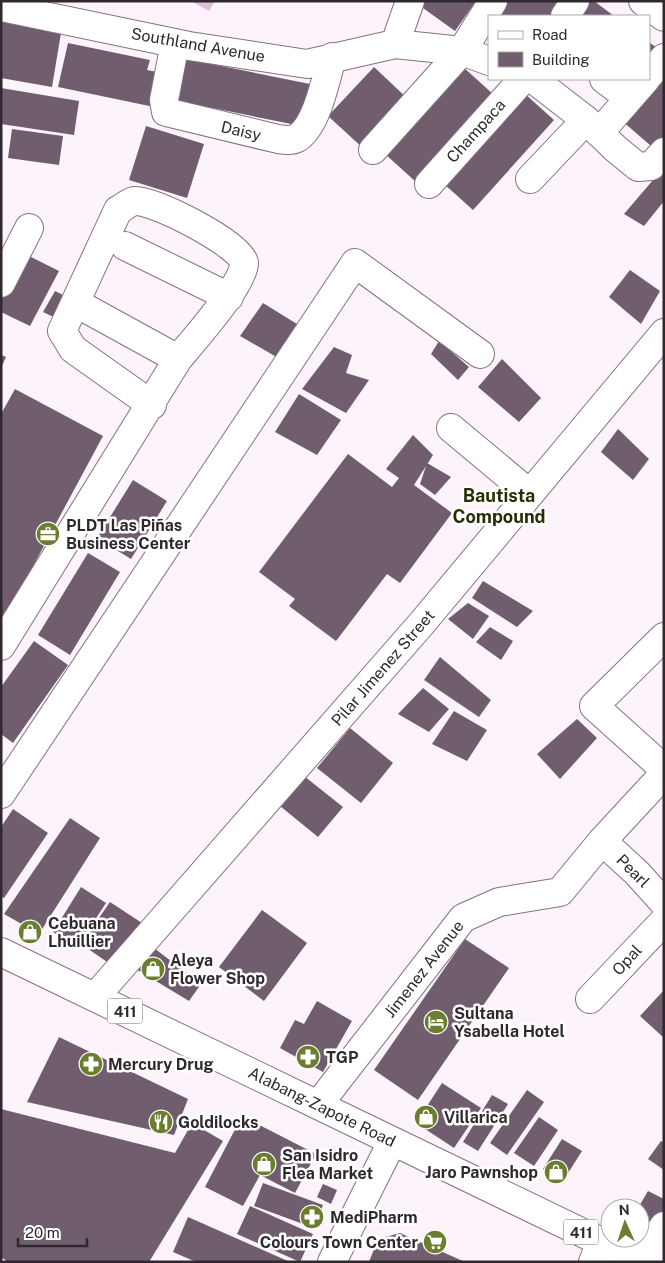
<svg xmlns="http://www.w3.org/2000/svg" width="665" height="1263" font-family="'Public Sans',sans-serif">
<rect width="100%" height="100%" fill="#fdf4fb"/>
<path fill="#e0bfdb" d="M191 1H215L209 11Z"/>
<path fill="#705d6d" d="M417 1H476L455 31 416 3Z
M507 1H560L551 16H497Z
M584 1H594L614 16H572Z
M1 18 62 27 52 87 1 78Z
M649 42 661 51 649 67Z
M68 43 150 60 147 70 167 74 159 108 58 87Z
M182 58 310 84 301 126 173 100Z
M462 66 494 95 416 182 384 153Z
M374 67 409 100 364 149 328 116Z
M664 71V145L658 152 621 120Z
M1 88 79 101 74 135 1 124Z
M524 93 554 120 473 210 443 183Z
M146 126 204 144 187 198 129 180Z
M12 129 63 136 59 165 8 158Z
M659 173 664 177V201L644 226 624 214Z
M23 253 59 271 30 326 1 312V298Z
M630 270 660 291 641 324 609 297Z
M55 291 73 300 62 321 43 312Z
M263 303 297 324 280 359 240 336Z
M439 341 469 367 458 380 431 354Z
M334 347 352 355 346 373 369 380 346 413 302 389Z
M1 355 6 357 1 368Z
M502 359 541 398 519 422 478 387Z
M15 389 103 436 3 622 1 621V414Z
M299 394 341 420 317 455 275 432Z
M618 429 649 459 633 480 601 452Z
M413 435 433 455 414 485 452 513 400 583 387 574 336 641 289 606 295 599 259 572 348 454 392 487 399 478 386 469Z
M427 463 451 477 435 495 420 484Z
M133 480 167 501 131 559 97 538Z
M88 553 120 572 70 655 38 635Z
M483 581 533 611 517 627 472 598Z
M468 603 489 616 473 639 448 619Z
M490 627 513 641 501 660 476 642Z
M34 641 68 665 13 743 1 734V687Z
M440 657 491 700 479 717 424 680Z
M423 688 449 709 429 732 398 714Z
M454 711 487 730 467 761 432 744Z
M577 719 597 738 560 779 537 754Z
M350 728 393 763 361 803 317 768Z
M304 776 343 807 318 837 280 806Z
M13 809 48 833 4 898 1 896V827Z
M70 818 100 838 39 934 4 914Z
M81 887 106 903 77 947 53 932Z
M110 902 142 923 113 966 81 944Z
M262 910 307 943 264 1001 219 967Z
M465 939 509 968 418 1100 374 1070Z
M154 948 201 984 189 1001 136 969Z
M664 990V1038L640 1016Z
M317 1001 352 1021 323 1072 280 1048 295 1020 304 1024Z
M59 1037 188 1099 174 1135 27 1102Z
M442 1083 481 1108 454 1148 416 1123Z
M527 1090 544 1102 507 1155 490 1143Z
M492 1095 508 1104 478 1151 463 1142Z
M1 1109 175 1153 192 1123 223 1141 149 1262H8L1 1257Z
M242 1116 316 1154 295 1193 260 1175 243 1206 205 1187Z
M539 1117 558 1130 534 1166 514 1153Z
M562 1139 582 1151 563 1181 543 1169Z
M661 1141 664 1142V1170L648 1159Z
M263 1183 323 1205 314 1228 254 1206Z
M323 1184 337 1190 331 1204 317 1197Z
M648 1191 664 1199V1209L653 1227 640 1219V1208H638Z
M250 1206 313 1234 300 1262 237 1234Z
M188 1217 290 1262H196L173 1252Z
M400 1233 465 1262H369L378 1239Z"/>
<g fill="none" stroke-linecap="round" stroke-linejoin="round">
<g stroke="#857182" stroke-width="30">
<path id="minor" d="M643 1 664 17
M1 7 189 46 307 64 395 44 462 51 489 61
M565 16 575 1
M175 43 164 100 166 112 278 139C285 140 291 141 297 138 317 126 326 78 332 57
M395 44 410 1
M649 75 664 58
M533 79 586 120 616 149 638 167 651 166 664 152
M604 79 629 98
M599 133 646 79
M373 150 462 51 493 1
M530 179 586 120
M429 184 523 79
M125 246 229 297
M1 283 29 228
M152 405 73 349 62 331 118 210C123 208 129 202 134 201 151 198 244 246 244 263 244 284 193 341 178 359
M451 428 530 494
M664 637 594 706 664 769
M1 646 178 359 76 303
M1 794 355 263 480 354
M602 841 637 873 664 903
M95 997 422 623 664 333
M590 999 664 921
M318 1105 463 918 499 902 560 892 602 841 664 774
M640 1260 664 1226
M593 1262 601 1242
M663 1262 664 1261"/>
</g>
<g stroke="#857182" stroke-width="30">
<path id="major" d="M332 1262 392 1142"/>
</g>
<g stroke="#857182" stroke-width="30">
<path id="highway" d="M1 952C215 1055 429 1159 643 1262"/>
</g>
<use href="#minor" stroke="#fff" stroke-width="28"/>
<use href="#major" stroke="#fff" stroke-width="28"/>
<use href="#highway" stroke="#fff" stroke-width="28"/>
</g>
<defs>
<g id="office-disc" transform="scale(1.25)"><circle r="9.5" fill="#6b7e2e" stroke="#fff"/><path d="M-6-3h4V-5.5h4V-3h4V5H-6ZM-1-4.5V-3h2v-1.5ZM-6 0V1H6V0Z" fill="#fff"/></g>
<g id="shop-disc" transform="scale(1.25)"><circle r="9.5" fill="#6b7e2e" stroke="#fff"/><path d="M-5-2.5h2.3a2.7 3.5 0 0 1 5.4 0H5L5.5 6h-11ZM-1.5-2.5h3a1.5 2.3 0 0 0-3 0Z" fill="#fff"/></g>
<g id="hotel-disc" transform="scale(1.25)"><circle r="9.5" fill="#6b7e2e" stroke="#fff"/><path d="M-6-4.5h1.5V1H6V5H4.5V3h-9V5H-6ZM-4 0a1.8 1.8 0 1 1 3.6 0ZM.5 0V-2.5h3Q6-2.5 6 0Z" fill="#fff"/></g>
<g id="pharmacy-disc" transform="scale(1.25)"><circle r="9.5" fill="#6b7e2e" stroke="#fff"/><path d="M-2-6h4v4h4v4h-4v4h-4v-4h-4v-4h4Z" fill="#fff"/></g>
<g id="restaurant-disc" transform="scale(1.25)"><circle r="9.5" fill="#6b7e2e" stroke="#fff"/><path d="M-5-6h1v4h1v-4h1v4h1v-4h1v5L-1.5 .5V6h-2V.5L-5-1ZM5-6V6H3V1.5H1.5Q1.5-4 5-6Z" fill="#fff"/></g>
<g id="supermarket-disc" transform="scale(1.25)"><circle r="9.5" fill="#6b7e2e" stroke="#fff"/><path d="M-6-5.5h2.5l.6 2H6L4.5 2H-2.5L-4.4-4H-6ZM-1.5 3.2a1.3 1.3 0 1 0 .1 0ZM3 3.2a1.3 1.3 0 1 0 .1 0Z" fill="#fff"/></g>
</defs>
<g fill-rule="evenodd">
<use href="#office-disc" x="48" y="534"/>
<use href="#shop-disc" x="30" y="932"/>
<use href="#shop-disc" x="153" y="969"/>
<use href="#hotel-disc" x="436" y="1022"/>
<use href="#pharmacy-disc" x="308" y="1057"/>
<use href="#pharmacy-disc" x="91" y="1064"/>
<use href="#shop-disc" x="426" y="1117"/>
<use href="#restaurant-disc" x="161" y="1122"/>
<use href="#shop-disc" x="264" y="1164"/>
<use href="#shop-disc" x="556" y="1172"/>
<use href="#pharmacy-disc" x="312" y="1217"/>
<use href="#supermarket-disc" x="435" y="1242"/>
</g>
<g text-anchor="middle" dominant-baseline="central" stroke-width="5" stroke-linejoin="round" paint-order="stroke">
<g fill="#fff" stroke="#6e686d" stroke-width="1">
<rect x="107.5" y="998.5" width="35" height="25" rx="4"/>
<rect x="563.5" y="1219.5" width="35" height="25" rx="4"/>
</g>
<g font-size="15" font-weight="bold" fill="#30282f">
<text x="125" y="1011">411</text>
<text x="581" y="1232">411</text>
</g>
<g font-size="16" fill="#30282f" stroke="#fff">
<text transform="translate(198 45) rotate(10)">Southland Avenue</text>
<text transform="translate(241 131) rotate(13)">Daisy</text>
<text transform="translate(476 131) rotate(-48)">Champaca</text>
<text transform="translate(383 668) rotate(-49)">Pilar Jimenez Street</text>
<text transform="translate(633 871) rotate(45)">Pearl</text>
<text transform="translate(627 960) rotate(-47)">Opal</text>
<text transform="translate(424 969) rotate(-52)">Jimenez Avenue</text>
<text transform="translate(322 1107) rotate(26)">Alabang-Zapote Road</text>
</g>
<g font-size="16" font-weight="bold" fill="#30282f" stroke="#fff" text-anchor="start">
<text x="66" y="525">PLDT Las Piñas<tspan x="66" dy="18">Business Center</tspan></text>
<text x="48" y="923">Cebuana<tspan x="48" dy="18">Lhuillier</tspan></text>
<text x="170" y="960">Aleya<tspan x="170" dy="18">Flower Shop</tspan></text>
<text x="454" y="1013">Sultana<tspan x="454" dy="18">Ysabella Hotel</tspan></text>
<text x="326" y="1057">TGP</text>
<text x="108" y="1064">Mercury Drug</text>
<text x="444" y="1117">Villarica</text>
<text x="178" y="1122">Goldilocks</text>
<text x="282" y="1155">San Isidro<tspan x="282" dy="18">Flea Market</tspan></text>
<text x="538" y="1172" text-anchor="end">Jaro Pawnshop</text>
<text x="330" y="1217">MediPharm</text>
<text x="418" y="1242" text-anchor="end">Colours Town Center</text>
</g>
<g font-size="18" font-weight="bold" fill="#252e06" stroke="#fff">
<text x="499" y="495">Bautista<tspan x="499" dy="21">Compound</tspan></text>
</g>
</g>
<rect width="665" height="1263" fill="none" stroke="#30282f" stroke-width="5"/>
<rect x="488" y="15" width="162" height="65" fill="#ffffff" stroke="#aca9ac"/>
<rect x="498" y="31" width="25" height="8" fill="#ffffff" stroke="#aca9ac"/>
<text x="532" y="40" font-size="15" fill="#30282f">Road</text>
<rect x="498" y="52" width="25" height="15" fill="#705d6d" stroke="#aca9ac"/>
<text x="532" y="65" font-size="15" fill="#30282f">Building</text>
<g transform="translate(625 1223) rotate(357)"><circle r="24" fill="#ffffff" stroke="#aca9ac"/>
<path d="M0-4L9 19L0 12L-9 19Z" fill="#6b7e2e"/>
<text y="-8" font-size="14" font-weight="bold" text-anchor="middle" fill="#30282f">N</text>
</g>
<path d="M18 1238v8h69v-8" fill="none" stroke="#30282f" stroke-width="2.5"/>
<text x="25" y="1238" font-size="15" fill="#30282f" stroke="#ffffff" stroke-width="4" paint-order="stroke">20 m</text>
</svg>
